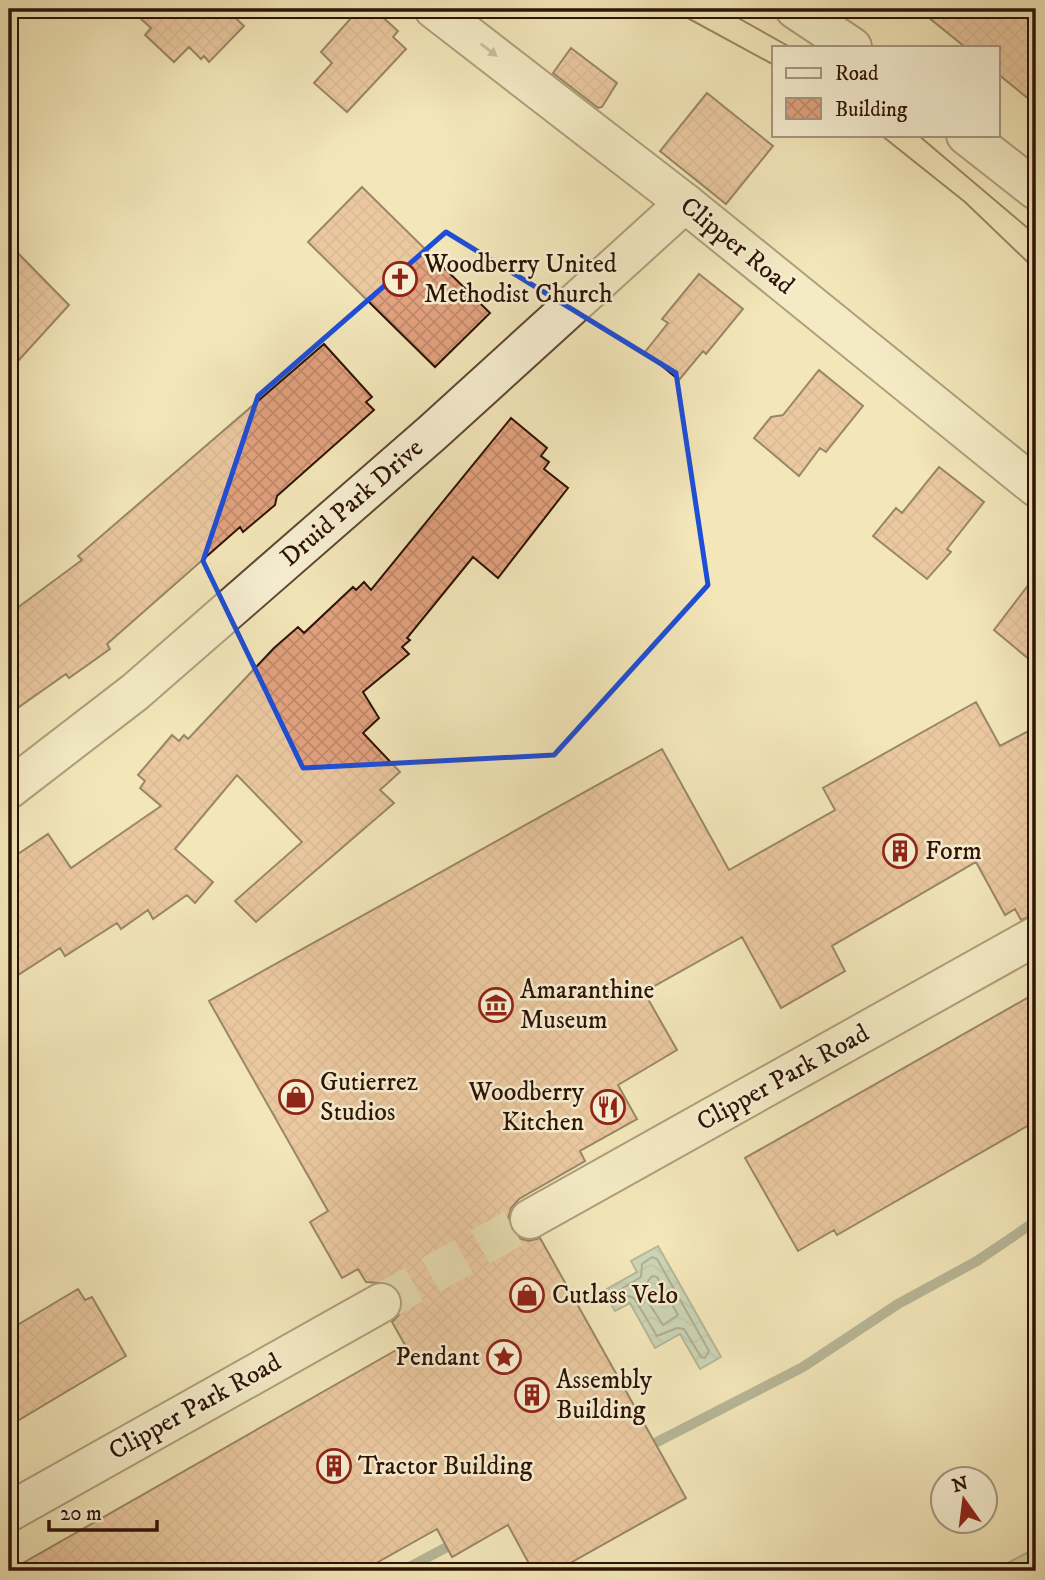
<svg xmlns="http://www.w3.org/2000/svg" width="1045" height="1580" font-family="'IM FELL DW Pica',serif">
<defs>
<pattern id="forest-crowns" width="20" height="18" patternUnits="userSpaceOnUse" patternTransform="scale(1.75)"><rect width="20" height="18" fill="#b4c795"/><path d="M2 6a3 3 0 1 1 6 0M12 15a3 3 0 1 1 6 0" fill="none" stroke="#9baa7f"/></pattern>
<pattern id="water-waves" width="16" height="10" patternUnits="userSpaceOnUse" patternTransform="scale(1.75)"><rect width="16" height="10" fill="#9bbfb1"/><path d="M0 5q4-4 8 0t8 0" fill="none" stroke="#86a397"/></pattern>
<pattern id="building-cross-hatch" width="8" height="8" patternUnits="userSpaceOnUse" patternTransform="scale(1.75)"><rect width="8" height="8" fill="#e2a27f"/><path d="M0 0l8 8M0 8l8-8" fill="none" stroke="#c28a6c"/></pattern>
</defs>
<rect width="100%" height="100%" fill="#f3e7ba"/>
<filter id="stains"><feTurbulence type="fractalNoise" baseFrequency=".00286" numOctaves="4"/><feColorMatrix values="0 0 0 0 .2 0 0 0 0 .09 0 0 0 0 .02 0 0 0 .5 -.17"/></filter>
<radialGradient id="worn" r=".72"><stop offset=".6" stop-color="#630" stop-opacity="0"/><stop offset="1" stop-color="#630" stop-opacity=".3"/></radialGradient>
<path fill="url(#forest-crowns)" stroke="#706c4d" stroke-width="2" d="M1036 1548V1571H993Z"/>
<path fill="url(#water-waves)" stroke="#6f7a6c" stroke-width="2" d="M658 1246 721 1357 700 1369 680 1334 655 1348 630 1303 615 1311 603 1291 637 1272 631 1261Z"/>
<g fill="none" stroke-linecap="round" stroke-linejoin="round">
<path stroke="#64685b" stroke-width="2" d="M652 1257 657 1259 709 1351 705 1358 701 1357 684 1329 677 1328 657 1336 634 1298 628 1296 619 1300 615 1297 616 1292 641 1277 642 1264Z
M652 1276 657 1277 678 1315 663 1325 641 1291Z"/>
<path stroke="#6f7a6c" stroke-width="10" d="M655 1443 803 1367 898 1304 977 1261 1036 1221
M402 1571 447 1547"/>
</g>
<path fill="url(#building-cross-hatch)" stroke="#2d1205" stroke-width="2" d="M130 9H226L244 26 209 62 204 56 201 59 189 47 174 62 145 35 151 28Z
M359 9H374L398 31 393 37 406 49 347 112 314 83 332 63 321 52Z
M918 9H1036V105L998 74V47H965Z
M571 48 617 83 602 107 598 108 553 73Z
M707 93 773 146 726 204 660 151Z
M362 187 490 313 435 367 308 242Z
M9 244 69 305 9 371Z
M699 274 743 309 706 354 703 351 679 380 645 352 668 323 662 319Z
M324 344 372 397 366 402 374 410 277 496 275 505 243 532 240 527 107 644 110 649 69 678 66 674 9 714V614L82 560 78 556Z
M819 370 863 406 826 452 820 448 799 476 754 438 771 417 783 415Z
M511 418 547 448 541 456 549 462 544 469 568 488 498 578 473 557 407 638 410 640 402 647 409 654 363 692 379 718 363 733 400 772 380 790 394 803 256 922 235 901 302 842 237 775 175 849 213 882 195 903 187 895 153 919 148 910 121 929 117 923 65 956 60 948 9 981V860L48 834 71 868 161 806 140 788 145 781 138 775 172 735 179 741 184 735 188 739 274 648 298 627 304 633 353 587 356 590 364 582 371 590Z
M939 467 984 502 947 549 951 552 927 579 873 536 896 508 902 513Z
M1036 575V665L994 630Z
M976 702 1000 746 1036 727V914L1021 920 1015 909 1005 915 976 862 832 946 845 971 781 1008 742 937 644 992 677 1050 618 1085 637 1119 580 1151 585 1161 519 1199 511 1208 508 1219 511 1230 519 1238 529 1241 540 1238 686 1498 556 1571H533L508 1525 452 1557 437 1529 362 1571H9L405 1345 392 1322 399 1315 403 1304 400 1292 392 1284 366 1282 358 1269 342 1278 310 1222 328 1211 209 1001 662 749 729 870 835 810 823 788Z
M1036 993V1121L837 1235 834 1230 798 1251 745 1158Z
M78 1289 85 1300 92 1297 126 1356 9 1426V1330Z"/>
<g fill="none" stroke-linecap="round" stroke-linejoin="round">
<path stroke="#d5c79f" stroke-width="38" stroke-dasharray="38 19" stroke-linecap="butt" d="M381 1303 530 1219"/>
<g stroke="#5e4732" stroke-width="42">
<path id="minor" d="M434 9 685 203
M795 9 852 47
M966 135 1036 190
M530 1219 1036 936
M9 1512 381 1303"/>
</g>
<g stroke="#5e4732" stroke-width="42">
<path id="tertiary" d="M9 789 135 692 432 433 685 203 1036 487"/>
</g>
<use href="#minor" stroke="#f7efd2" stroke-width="38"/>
<use href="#tertiary" stroke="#f7efd2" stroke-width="38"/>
<path stroke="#2d1205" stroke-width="2" d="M671 9 774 65
M722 9 790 47
M881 135 965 202 1036 270
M918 135 1036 235"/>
</g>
<defs><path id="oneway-solid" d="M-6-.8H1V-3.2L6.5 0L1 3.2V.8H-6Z" transform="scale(1.75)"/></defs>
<use fill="#9c8c76" href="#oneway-solid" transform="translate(489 50) rotate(38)"/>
<path d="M0 0H1045V1580H0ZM446 232 676 373 708 585 554 755 303 768 203 561 258 396Z" fill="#f3e7ba" fill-opacity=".55" fill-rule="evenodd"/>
<path fill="none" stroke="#1d4ed8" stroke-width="5" stroke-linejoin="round" d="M446 232 676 373 708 585 554 755 303 768 203 561 258 396Z"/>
<defs>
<g id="church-ring" transform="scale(1.75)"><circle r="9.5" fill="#f7efd2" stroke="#8f2418" stroke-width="1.5"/><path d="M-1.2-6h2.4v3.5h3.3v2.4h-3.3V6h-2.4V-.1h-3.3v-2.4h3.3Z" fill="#8f2418"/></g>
<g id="building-ring" transform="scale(1.75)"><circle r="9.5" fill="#f7efd2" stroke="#8f2418" stroke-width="1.5"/><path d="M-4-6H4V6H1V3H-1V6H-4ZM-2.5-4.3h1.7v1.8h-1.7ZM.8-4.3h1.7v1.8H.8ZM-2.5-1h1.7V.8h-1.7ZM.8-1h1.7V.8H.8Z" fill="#8f2418"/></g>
<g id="museum-ring" transform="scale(1.75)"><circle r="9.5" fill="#f7efd2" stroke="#8f2418" stroke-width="1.5"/><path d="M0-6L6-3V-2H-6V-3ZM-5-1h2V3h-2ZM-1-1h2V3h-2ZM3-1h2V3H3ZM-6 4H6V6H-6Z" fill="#8f2418"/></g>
<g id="shop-ring" transform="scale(1.75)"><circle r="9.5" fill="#f7efd2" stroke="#8f2418" stroke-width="1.5"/><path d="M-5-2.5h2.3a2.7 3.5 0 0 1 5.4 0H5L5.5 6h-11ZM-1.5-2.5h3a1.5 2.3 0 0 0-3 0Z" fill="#8f2418"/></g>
<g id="restaurant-ring" transform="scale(1.75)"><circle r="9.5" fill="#f7efd2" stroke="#8f2418" stroke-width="1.5"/><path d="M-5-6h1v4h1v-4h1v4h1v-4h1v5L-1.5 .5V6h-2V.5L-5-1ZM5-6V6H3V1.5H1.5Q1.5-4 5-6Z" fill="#8f2418"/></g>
<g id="sight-ring" transform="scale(1.75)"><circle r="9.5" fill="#f7efd2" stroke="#8f2418" stroke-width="1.5"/><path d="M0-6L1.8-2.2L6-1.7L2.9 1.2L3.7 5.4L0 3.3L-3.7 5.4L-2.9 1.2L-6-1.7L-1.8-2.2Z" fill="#8f2418"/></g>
</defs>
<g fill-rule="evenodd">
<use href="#church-ring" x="400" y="279"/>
<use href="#building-ring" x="900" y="851"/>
<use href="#museum-ring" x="496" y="1005"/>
<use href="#shop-ring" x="296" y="1097"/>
<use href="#restaurant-ring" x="608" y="1107"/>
<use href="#shop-ring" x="527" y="1295"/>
<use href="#sight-ring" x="504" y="1357"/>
<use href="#building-ring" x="532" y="1395"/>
<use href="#building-ring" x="334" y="1466"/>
</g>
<g text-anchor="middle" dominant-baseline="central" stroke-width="5" stroke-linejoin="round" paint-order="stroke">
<g font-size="26" fill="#2d1205" stroke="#f7efd2">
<text transform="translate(737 246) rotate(39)">Clipper Road</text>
<text transform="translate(352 503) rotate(-41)">Druid Park Drive</text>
<text transform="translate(783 1078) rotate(-29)">Clipper Park Road</text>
<text transform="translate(195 1407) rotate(-29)">Clipper Park Road</text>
</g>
<g font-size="26" fill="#2d1205" stroke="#f7efd2" text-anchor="start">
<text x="424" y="264">Woodberry United<tspan x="424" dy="30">Methodist Church</tspan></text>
<text x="925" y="851">Form</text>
<text x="520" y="990">Amaranthine<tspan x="520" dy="30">Museum</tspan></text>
<text x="320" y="1082">Gutierrez<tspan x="320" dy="30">Studios</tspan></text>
<text x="584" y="1092" text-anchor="end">Woodberry<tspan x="584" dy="30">Kitchen</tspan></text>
<text x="552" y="1295">Cutlass Velo</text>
<text x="480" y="1357" text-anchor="end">Pendant</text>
<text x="556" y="1380">Assembly<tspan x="556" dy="30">Building</tspan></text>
<text x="358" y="1466">Tractor Building</text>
</g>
</g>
<rect width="1045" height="1580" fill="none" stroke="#f3e7ba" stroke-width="35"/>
<rect x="10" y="10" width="1024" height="1559" fill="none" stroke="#2d1205" stroke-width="3.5"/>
<rect x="18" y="18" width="1010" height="1545" fill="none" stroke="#2d1205" stroke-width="2"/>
<rect x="772" y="46" width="228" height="91" fill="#f7efd2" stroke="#a69780" stroke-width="2"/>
<rect x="786" y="68" width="35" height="10" fill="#f7efd2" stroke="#a69780" stroke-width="2"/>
<text x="835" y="80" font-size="21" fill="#2d1205">Road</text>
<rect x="786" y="98" width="35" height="21" fill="url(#building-cross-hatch)" stroke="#a69780" stroke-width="2"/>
<text x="835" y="116" font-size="21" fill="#2d1205">Building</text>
<g transform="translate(964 1500) rotate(346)"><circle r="33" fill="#f7efd2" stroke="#a69780" stroke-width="2"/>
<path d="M0-5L12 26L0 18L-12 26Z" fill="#8f2418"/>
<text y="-10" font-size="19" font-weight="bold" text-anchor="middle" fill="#2d1205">N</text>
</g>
<path d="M49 1520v10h108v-10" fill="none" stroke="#2d1205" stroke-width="3.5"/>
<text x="60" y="1520" font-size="21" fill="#2d1205" stroke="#f7efd2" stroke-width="5" paint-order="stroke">20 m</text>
<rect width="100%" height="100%" filter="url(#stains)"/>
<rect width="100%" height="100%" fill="url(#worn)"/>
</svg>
